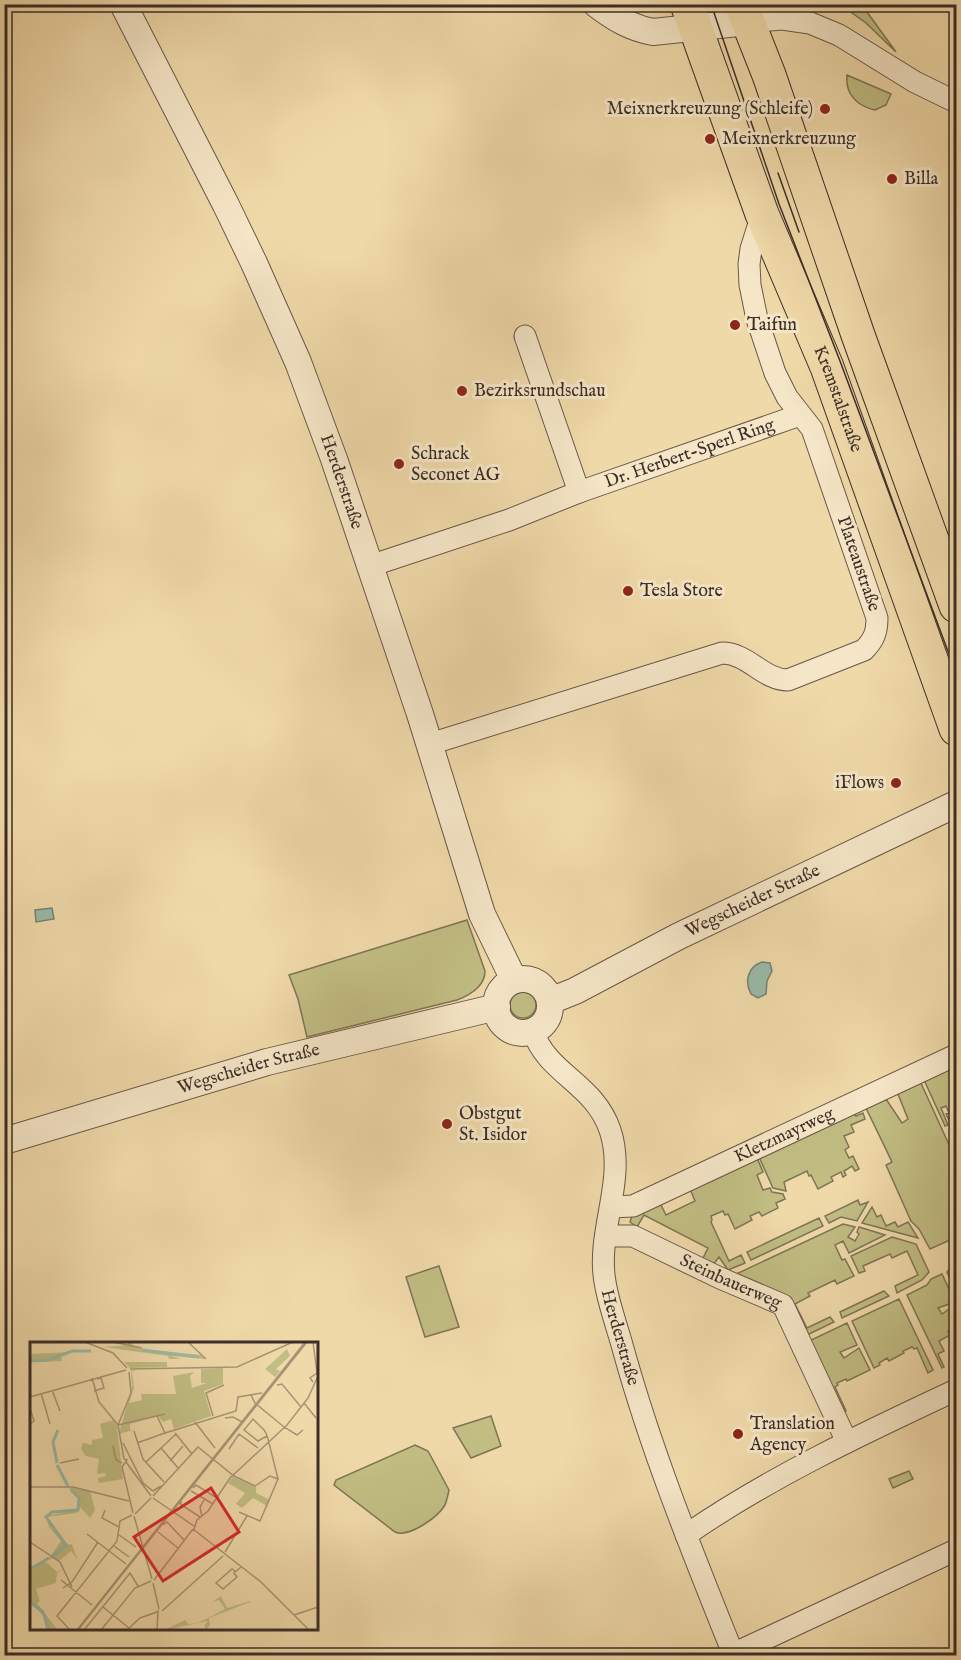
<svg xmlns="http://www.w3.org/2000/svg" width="961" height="1660" font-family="'IM FELL English',serif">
<rect width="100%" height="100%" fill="#f0d9a9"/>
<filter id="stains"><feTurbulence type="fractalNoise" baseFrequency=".00333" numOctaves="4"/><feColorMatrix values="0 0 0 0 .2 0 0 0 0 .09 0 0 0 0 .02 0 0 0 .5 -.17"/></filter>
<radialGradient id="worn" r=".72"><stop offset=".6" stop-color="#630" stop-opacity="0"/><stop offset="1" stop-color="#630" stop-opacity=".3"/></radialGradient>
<path fill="#c1bd83" stroke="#7e7556" stroke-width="1.5" d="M841 5H862L896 52 866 23Z
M847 75 891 94 886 105 875 110C857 106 845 94 847 75Z
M467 920 485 971C485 986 470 995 457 1000L307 1037 298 999 289 975Z
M510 1005a13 13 0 1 1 26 0a13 13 0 1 1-26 0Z
M956 1064V1120L951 1124 946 1114 949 1113 946 1106 941 1108 948 1125 945 1126 925 1082 927 1078Z
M920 1081 956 1160V1229L948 1241 930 1249 919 1229 911 1221 886 1165 892 1162 866 1108 886 1099 902 1123 908 1119 898 1094 901 1090Z
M853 1113 856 1116 863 1113 865 1119 851 1125 854 1132 844 1136 849 1147 845 1150 849 1158 853 1156 859 1169 855 1171 852 1166 844 1171 846 1175 843 1177 841 1172 831 1177 833 1181 818 1189 811 1175 809 1176 807 1171 784 1182 786 1191 773 1188 759 1157Z
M757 1158 763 1172 757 1175 763 1190 770 1188 772 1192 783 1194 785 1199 776 1203 778 1208 762 1216 759 1212 750 1216 752 1220 735 1229 728 1214 725 1215 723 1211 711 1216 712 1220 711 1222 729 1261 741 1255 745 1263 728 1270 719 1257 712 1266 702 1260 708 1248 644 1215 637 1227 630 1222 632 1216 660 1203 666 1215 695 1201 690 1189Z
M858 1200 860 1205 868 1202 857 1221 841 1217 829 1223 825 1216Z
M872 1207 877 1217 881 1215 886 1226 895 1222 898 1227 908 1222 918 1238 862 1223Z
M819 1218 823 1226 751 1260 747 1252Z
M843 1224 855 1227 848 1237 855 1241 859 1234 857 1232 859 1227 885 1235 849 1253 843 1241 835 1245 842 1260 845 1259 854 1276 837 1284 835 1280 808 1293 810 1296 795 1304 807 1328 830 1317 834 1322 803 1337 784 1297 732 1276Z
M892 1237 916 1244 929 1272 922 1280 897 1293 895 1286 918 1275 907 1251 892 1258 890 1254 863 1266 865 1271 859 1273 851 1256Z
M954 1263 956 1264V1292L947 1272Z
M439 1266 459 1327 425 1337 406 1277Z
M942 1274 955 1302 938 1308 942 1314 956 1304V1327L948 1331 950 1335 939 1341 944 1351 938 1354 944 1367 942 1368 907 1295 927 1285 931 1279Z
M884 1291 889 1296 842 1318 840 1312Z
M899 1299 933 1370 928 1373 917 1348 914 1349 912 1347 903 1351 904 1353 889 1361 887 1358 879 1363 880 1365 874 1368 852 1321Z
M847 1323 857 1345 840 1352 844 1358 859 1348 870 1370 847 1381 846 1379 837 1383 838 1385 835 1387 846 1411 840 1414 809 1341Z
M491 1416 501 1446 471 1458 453 1428Z
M415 1445 428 1451 449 1490C448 1495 447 1500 445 1505 438 1517 409 1538 395 1532L334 1485 336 1480Z
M909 1471 913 1479 893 1488 889 1479Z"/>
<path fill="#9abaa8" stroke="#748275" stroke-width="1.5" d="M52 908 54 919 36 922 35 910Z
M762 962 770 963 772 971 767 981 766 994 758 998 751 994C744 981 748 967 762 962Z"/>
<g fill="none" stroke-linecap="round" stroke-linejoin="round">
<g stroke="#685848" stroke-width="23">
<g id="minor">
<path d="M748 22 782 19 810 23 839 35 915 82 956 102"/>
<path d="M525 336 579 492"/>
<path id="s1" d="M370 566 509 520 579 492 800 415"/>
<path d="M430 744 722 653C748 653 763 680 788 680L864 650C874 640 877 632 877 618L812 429 787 397 775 373 757 319 750 285 749 264 751 249 762 214"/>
<path id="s2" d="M533 1031C547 1074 594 1083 610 1130 627 1180 596 1231 605 1282 609 1306 618 1329 624 1352 653 1456 694 1556 734 1656"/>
<path id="s3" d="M611 1207 633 1206 956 1055"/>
<path id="s4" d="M606 1236H633L720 1278 783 1305 847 1442"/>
<path d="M686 1535C770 1477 864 1433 956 1390"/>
<path d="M733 1654 956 1550"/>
</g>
</g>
<g stroke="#685848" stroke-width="28">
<g id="tertiary">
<path id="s5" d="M123 4 226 205 254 263 298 362 334 459 420 714 482 914 514 980"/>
<path d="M596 4C614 18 631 28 653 32L748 22"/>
<circle cx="523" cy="1006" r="27"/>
<path id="s6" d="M550 1001 575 991 679 936 956 804"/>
<path id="s7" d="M4 1141 267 1062 497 1007"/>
</g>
</g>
<g stroke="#3b2d28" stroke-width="35">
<g id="primary">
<path id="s8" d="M687 4 762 214 827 367 956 729"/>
<path d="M741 4 769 75 858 335 956 606"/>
</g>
</g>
<use href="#minor" stroke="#f5e6c7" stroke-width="21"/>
<use href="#tertiary" stroke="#f5e6c7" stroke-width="26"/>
<use href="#primary" stroke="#f0d9a9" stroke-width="33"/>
<path stroke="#3b2d28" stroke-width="1.5" d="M711 4 779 204 840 361 956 673
M778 173 799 232"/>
</g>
<g fill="#8f2418" stroke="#f5e6c7" stroke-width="2">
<circle cx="825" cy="109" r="6"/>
<circle cx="710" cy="139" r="6"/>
<circle cx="892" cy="179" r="6"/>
<circle cx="735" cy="325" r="6"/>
<circle cx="462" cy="391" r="6"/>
<circle cx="399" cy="464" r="6"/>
<circle cx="628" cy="591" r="6"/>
<circle cx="896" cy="783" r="6"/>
<circle cx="447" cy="1124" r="6"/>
<circle cx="738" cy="1434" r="6"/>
</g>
<g text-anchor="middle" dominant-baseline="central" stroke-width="6" stroke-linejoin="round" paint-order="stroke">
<g font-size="18" fill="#3b2d28" stroke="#f5e6c7" text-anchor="start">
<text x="813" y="109" text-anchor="end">Meixnerkreuzung (Schleife)</text>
<text x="722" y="139">Meixnerkreuzung</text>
<text x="904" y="179">Billa</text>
<text x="747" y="325">Taifun</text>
<text x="474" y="391">Bezirksrundschau</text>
<text x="411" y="454">Schrack<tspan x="411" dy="21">Seconet AG</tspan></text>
<text x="640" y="591">Tesla Store</text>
<text x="884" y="783" text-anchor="end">iFlows</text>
<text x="459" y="1114">Obstgut<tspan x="459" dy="21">St. Isidor</tspan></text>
<text x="750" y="1424">Translation<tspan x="750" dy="21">Agency</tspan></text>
</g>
<g font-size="18" fill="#3b2d28" stroke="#f5e6c7">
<text stroke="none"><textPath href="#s8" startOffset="423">Kremstalstraße</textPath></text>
<text stroke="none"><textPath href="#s1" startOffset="339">Dr. Herbert-Sperl Ring</textPath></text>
<text stroke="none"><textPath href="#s5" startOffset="526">Herderstraße</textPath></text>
<text transform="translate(858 564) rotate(71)">Plateaustraße</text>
<text stroke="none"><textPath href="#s6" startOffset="226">Wegscheider Straße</textPath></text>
<text stroke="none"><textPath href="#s7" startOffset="255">Wegscheider Straße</textPath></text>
<text stroke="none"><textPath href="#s3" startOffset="189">Kletzmayrweg</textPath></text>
<text stroke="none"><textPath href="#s4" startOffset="135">Steinbauerweg</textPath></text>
<text stroke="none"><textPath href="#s2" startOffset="338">Herderstraße</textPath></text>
</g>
</g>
<g transform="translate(30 1342)">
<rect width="288" height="288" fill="#f0d9a9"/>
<path d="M98 0 110 7 172 13 175 17 141 14 151 17H139L138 14 74 5 98 3ZM257 7 260 14 246 27 250 29 245 35 235 27ZM42 10 31 12 32 19 0 20V12ZM94 20H137V25L100 26ZM193 26V42L174 49 181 74 144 87 141 77 133 80 128 74 100 82V88H104L89 92 102 44 101 29 108 27 102 30 104 46 99 61 112 58 111 52H146L143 34 164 30 160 34 162 46 177 41H171V27ZM83 78 87 84 93 137 69 141 68 136 76 134 75 131 67 132 69 117 56 114 51 107 53 101 62 103V98L73 96 70 82ZM203 135 226 145V151L240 158 237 164 223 156 212 166 206 162 215 151 198 141ZM38 145 60 149 65 168 60 176 50 165 46 171 17 175 22 187 39 203 42 202 47 217 41 209 29 219 22 216 15 219 27 230 33 227 27 231 26 241 6 247 10 259 7 261 27 287 16 288 13 273 0 261V225L3 227 20 215 31 199 19 185 16 174 47 168 49 156ZM191 254 197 266 220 259V260L179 276 180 282 177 288 174 284 178 279 135 288 155 278 158 282 168 281 195 267 189 258 182 260Z" fill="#c1bd83"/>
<path fill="none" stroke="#9abaa8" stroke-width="3" d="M112 8 169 15M0 19 19 18 42 9H61M27 121 23 100 28 88M27 123 38 144M23 214 36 203 16 175 22 170 48 168 49 156 41 148M0 227 19 216M0 260 13 270 19 288"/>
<path fill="none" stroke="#a89475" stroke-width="1.5" d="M55 0 83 11 97 26M83 0 112 6M158 0 176 17M100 27 207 25 263 0M62 36 69 60 88 83M283 40 280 36 287 31 283 0M247 43 252 42 271 65M22 48 30 69M64 49 74 46 71 36 67 37M11 51 20 82M221 53 225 61 254 85 267 93 273 88M0 55 96 28M274 61 286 76M0 66 4 79 0 82M127 74 135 91 206 69 208 55 232 51M183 74 176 51 194 43M195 76 203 75 212 80M165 80 185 106M88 83 135 72M104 89 113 117 134 140M145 91 162 112M93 101 113 141 123 149 131 144M107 101 135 91M83 104 86 118 92 121M131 106 149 127M199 107 209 92 228 106M94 117 88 83 101 51 99 30M94 117 97 118 92 125 103 171M140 119 153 104M96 120 121 154M116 120 146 92M30 121 49 117M0 145H43L99 159M163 146 166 143 187 156M161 149 183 162M123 154 168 105 204 134 225 144 240 134 248 137 238 97 236 91 234 88 223 77 214 88 228 99 237 94M123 156 164 184M152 160 150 162 170 175M75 168 72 176 89 185M209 170 230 179 248 137M105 172 121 156M104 174 122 237M172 175 170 165 174 158M133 183 137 180 154 198M163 187 231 240 279 288M164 187 167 178 178 169 200 136 257 83 278 56 288 34M128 190 148 206M57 192 96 222M89 193 106 205M0 200 30 220 42 245M84 204 99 215M195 210 217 174M206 230 202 227 186 241 193 247 207 235 204 231 211 225M31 238 62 263M124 238 163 187M123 241 129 267M33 246 42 240 68 200M73 265 99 286M132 269 193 214M264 273 288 265M40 288 27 274 87 199 90 179 102 173M47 288 275 0M48 288 277 0M54 288 100 231 108 244M71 288 105 246 121 239M97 288 110 276 127 270M127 288 128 268"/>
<path fill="#d62828" fill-opacity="0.15" stroke="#d62828" stroke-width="3" d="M181 146 209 190 133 239 104 195Z"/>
<rect width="288" height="288" fill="none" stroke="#3b2d28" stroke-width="3"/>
</g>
<rect width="961" height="1660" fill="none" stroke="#f0d9a9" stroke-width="24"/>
<rect x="6" y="6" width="949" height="1648" fill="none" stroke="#3b2d28" stroke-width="3"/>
<rect x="12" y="12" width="937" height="1636" fill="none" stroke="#3b2d28" stroke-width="1.5"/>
<rect width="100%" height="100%" filter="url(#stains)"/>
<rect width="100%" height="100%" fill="url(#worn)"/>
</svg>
